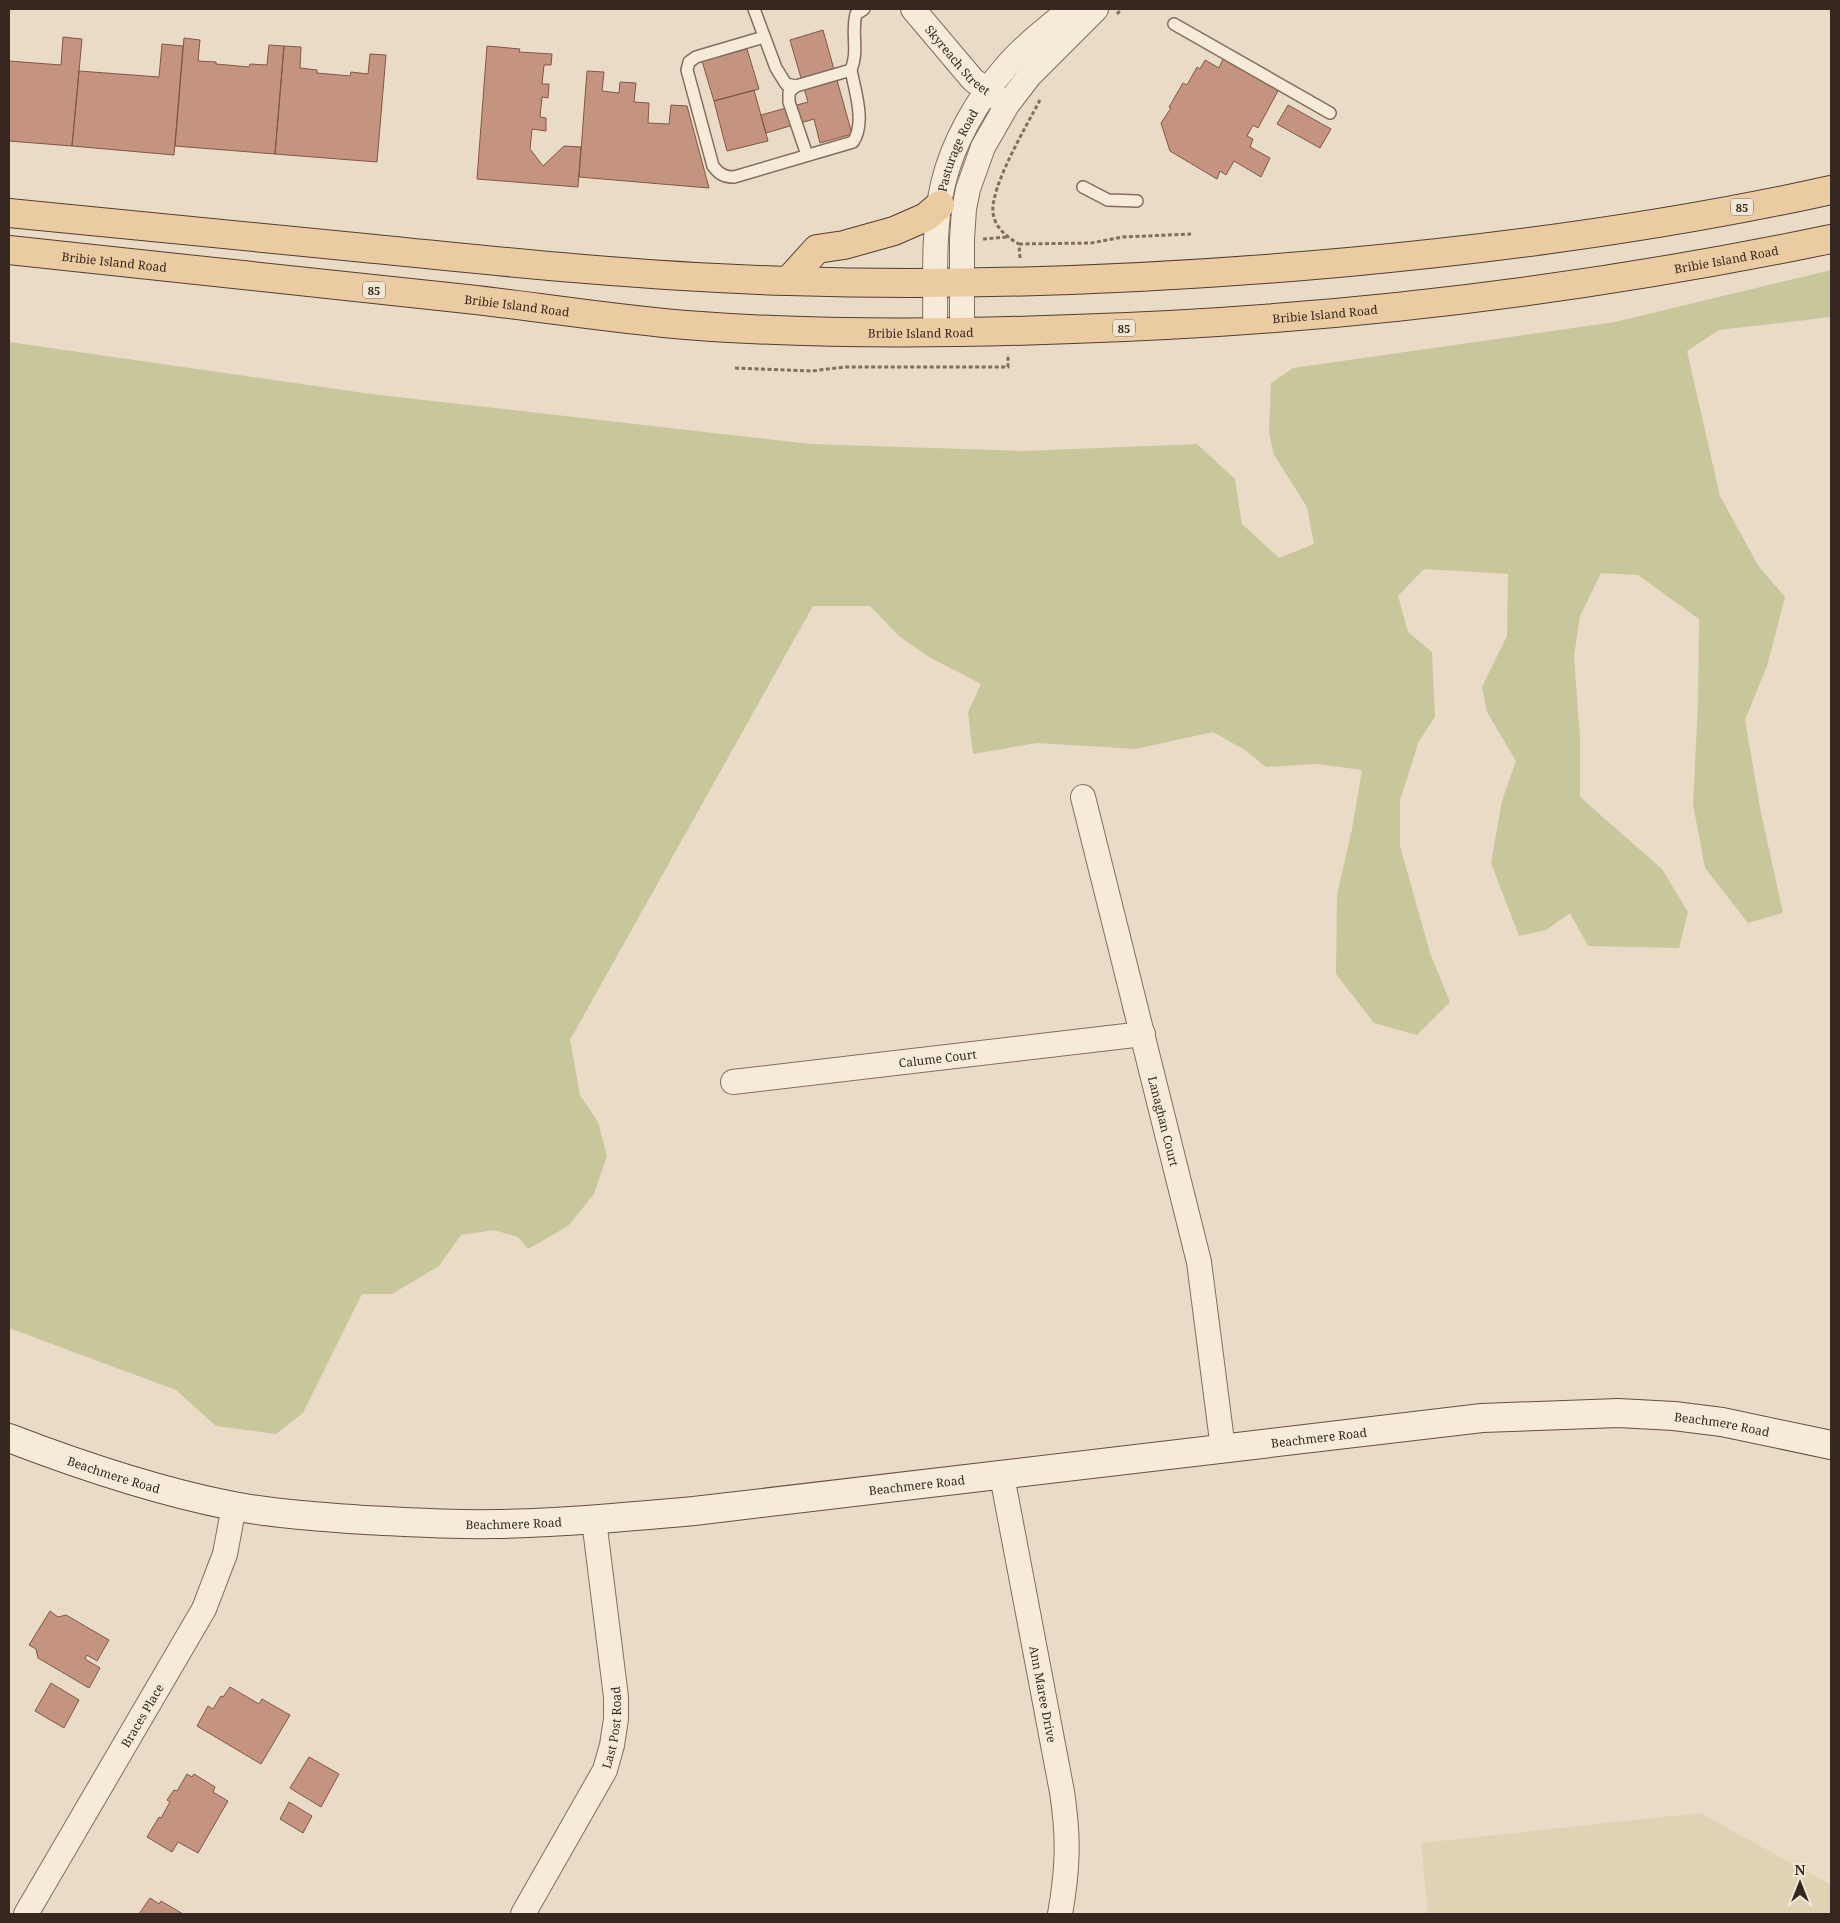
<svg xmlns="http://www.w3.org/2000/svg" width="1840" height="1923" font-family="'Noto Serif',serif">
<rect width="100%" height="100%" fill="#eadbc6"/>
<path fill="#dfd3b5" d="M1700 1813 1831 1885V1914H1428L1421 1843Z"/>
<path fill="#c7c79b" d="M1831 270V317L1719 330 1687 351 1720 496 1759 567 1785 597 1767 666 1745 720 1761 813 1783 913 1748 923 1705 868 1693 804 1698 705 1699 619 1638 575 1601 573 1580 616 1574 656 1580 738V797L1662 869 1688 912 1679 948 1588 946 1570 913 1546 930 1519 936 1491 863 1502 801 1516 761 1487 712 1482 687 1507 636 1508 574 1424 569 1398 596 1408 632 1432 652 1435 717 1419 741 1400 800V846L1430 953 1450 1002 1417 1035 1374 1023 1336 974 1337 895 1352 829 1362 770 1317 764 1266 767 1245 750 1213 732 1136 749 1037 743 973 754 968 712 981 684 929 657 899 636 870 606H813L570 1040 580 1095 598 1122 607 1156 594 1194 568 1226 528 1249 518 1237 494 1230 461 1235 439 1266 392 1294H362L303 1413 276 1434 216 1426 176 1390 9 1328V342L371 394 810 444 1024 451 1197 444 1235 479 1242 524 1279 558 1314 544 1307 507 1274 455 1269 433 1271 383 1293 368 1615 322Z"/>
<path fill="#c59480" stroke="#815646" d="M823 30 852 134 820 143 814 119 766 133 761 115 808 102 790 40Z
M63 37 82 39 72 146 9 141V61L61 65Z
M184 38 200 40 198 61 216 62V64L249 67 250 64 267 65 269 45 284 46 275 154 175 146Z
M162 44 183 46 174 155 72 146 79 71 159 77Z
M284 46 301 47 300 68 317 70V73L350 76 351 72 368 74 370 54 386 55 377 162 275 154Z
M487 46 520 49 519 52 552 54 551 65H544L542 84H549L548 98 542 97 540 117 546 118V131L532 129 530 149 543 166 564 146 581 147 578 187 477 179Z
M747 49 759 89 714 101 702 61Z
M1223 59 1279 89 1258 128 1253 125 1247 136 1253 139 1250 147 1270 158 1261 177 1234 161 1226 175 1220 171 1217 179 1170 151 1161 123 1171 108 1169 107 1183 83 1187 85 1197 67 1200 69 1205 60 1219 68Z
M587 71 604 72 602 91 619 93 620 82 636 83 634 102 649 103 648 123 669 124 671 105 687 106 709 188 579 177Z
M754 90 768 141 727 151 714 101Z
M1288 105 1331 129 1320 148 1277 124Z
M50 1611 58 1617 66 1615 109 1640 97 1661 87 1655 85 1659 100 1668 89 1688 38 1658 36 1649 29 1645Z
M51 1683 79 1700 64 1728 35 1711Z
M230 1687 259 1704 262 1699 290 1715 261 1764 197 1726 208 1706 213 1709 221 1696 223 1697Z
M309 1757 339 1774 321 1807 290 1788Z
M187 1774 192 1777 194 1774 215 1787 213 1792 228 1801 198 1853 178 1842 172 1852 147 1837 159 1817 161 1818 170 1802 167 1800 174 1790 177 1791Z
M289 1802 312 1816 303 1833 280 1819Z
M150 1898 159 1904 161 1901 183 1914H139Z"/>
<g fill="none" stroke-linecap="round" stroke-linejoin="round">
<g stroke="#846d5e" stroke-width="14">
<path id="service" d="M754 9 776 68 786 84 796 86 851 70C859 51 851 34 856 14L864 9
M1174 24 1330 113
M764 37 696 57 689 62 687 70 713 166C719 174 724 177 734 177L853 142C866 123 855 91 851 70
M796 86 789 92V102L807 155
M1083 187 1108 200 1137 201"/>
</g>
<g stroke="#846d5e" stroke-width="26">
<g id="minor">
<path id="s1" d="M913 9 973 80 999 99"/>
<path id="s2" d="M935 332C936 284 932 232 943 184 953 142 977 100 1005 68 1023 46 1048 28 1070 9"/>
<path d="M962 332V239L964 209 968 189 983 147 1007 105 1030 75 1096 9"/>
<path id="s3" d="M1083 797 1199 1262 1223 1449"/>
<path id="s4" d="M733 1082 1143 1034"/>
<path id="s5" d="M1002 1476 1062 1792C1069 1837 1068 1869 1060 1914"/>
<path id="s6" d="M26 1914 204 1609 225 1554 234 1506"/>
<path id="s7" d="M523 1914 605 1770 612 1745 616 1719V1697L594 1520"/>
</g>
</g>
<g stroke="#664f41" stroke-width="30">
<g id="secondary">
<path id="s8" d="M9 1438C82 1466 156 1491 233 1506 276 1514 321 1517 365 1520 408 1522 451 1525 494 1524 560 1523 627 1517 694 1511L1482 1418 1618 1413 1674 1416 1722 1422 1831 1445"/>
</g>
</g>
<g stroke="#523d31" stroke-width="30">
<g id="primary">
<path d="M9 213C131 225 253 237 375 249 513 263 650 277 788 281 976 287 1162 279 1349 262 1511 247 1673 225 1831 190"/>
<path id="s9" d="M9 250C161 267 314 282 467 299 540 307 613 319 686 325 815 335 944 334 1073 329 1328 321 1581 291 1831 239"/>
<path d="M788 281 817 249 844 245 894 231 926 217 940 205"/>
</g>
</g>
<path stroke="#846d5e" stroke-width="3" stroke-dasharray="4 2.5" stroke-linecap="butt" d="M1117 14 1122 9
M983 239 1007 237
M1019 244 1091 243 1123 237 1191 234
M1020 258 1019 244C1007 237 995 228 993 213 990 187 1027 125 1040 100
M735 368 812 371 844 367H1008V354"/>
<use href="#service" stroke="#f6ead9" stroke-width="11"/>
<use href="#minor" stroke="#f6ead9" stroke-width="24"/>
<use href="#secondary" stroke="#f6ead9" stroke-width="28"/>
<use href="#primary" stroke="#eacba2" stroke-width="28"/>
</g>
<g text-anchor="middle" dominant-baseline="central" stroke-width="4.5" stroke-linejoin="round" paint-order="stroke">
<g fill="#f2e6d5" stroke="#6e6156" stroke-width="1">
<rect x="1731" y="198.5" width="22" height="17" rx="4"/>
<rect x="363" y="281.5" width="22" height="17" rx="4"/>
<rect x="1113" y="319.5" width="22" height="17" rx="4"/>
</g>
<g font-size="11" font-weight="bold" fill="#362820">
<text x="1742" y="207">85</text>
<text x="374" y="290">85</text>
<text x="1124" y="328">85</text>
</g>
<g font-size="12" fill="#362820" stroke="#f2e6d5">
<text stroke="none"><textPath href="#s1" startOffset="68">Skyreach Street</textPath></text>
<text stroke="none"><textPath href="#s2" startOffset="185">Pasturage Road</textPath></text>
<text stroke="none"><textPath href="#s9" startOffset="1726">Bribie Island Road</textPath></text>
<text stroke="none"><textPath href="#s9" startOffset="106">Bribie Island Road</textPath></text>
<text stroke="none"><textPath href="#s9" startOffset="511">Bribie Island Road</textPath></text>
<text stroke="none"><textPath href="#s9" startOffset="1321">Bribie Island Road</textPath></text>
<text stroke="none"><textPath href="#s9" startOffset="916">Bribie Island Road</textPath></text>
<text stroke="none"><textPath href="#s4" startOffset="206">Calume Court</textPath></text>
<text stroke="none"><textPath href="#s3" startOffset="334">Lanaghan Court</textPath></text>
<text stroke="none"><textPath href="#s8" startOffset="1731">Beachmere Road</textPath></text>
<text stroke="none"><textPath href="#s8" startOffset="1326">Beachmere Road</textPath></text>
<text stroke="none"><textPath href="#s8" startOffset="111">Beachmere Road</textPath></text>
<text stroke="none"><textPath href="#s8" startOffset="921">Beachmere Road</textPath></text>
<text stroke="none"><textPath href="#s8" startOffset="516">Beachmere Road</textPath></text>
<text stroke="none"><textPath href="#s5" startOffset="222">Ann Maree Drive</textPath></text>
<text stroke="none"><textPath href="#s6" startOffset="230">Braces Place</textPath></text>
<text stroke="none"><textPath href="#s7" startOffset="209">Last Post Road</textPath></text>
</g>
</g>
<rect width="1840" height="1923" fill="none" stroke="#362820" stroke-width="20"/>
<g transform="translate(1800 1883)" stroke="#f2e6d5" stroke-width="4" paint-order="stroke">
<path d="M0-4L9 19L0 12L-9 19Z" fill="#362820"/>
<text y="-8" font-size="14" font-weight="bold" text-anchor="middle" fill="#362820">N</text>
</g>
</svg>
